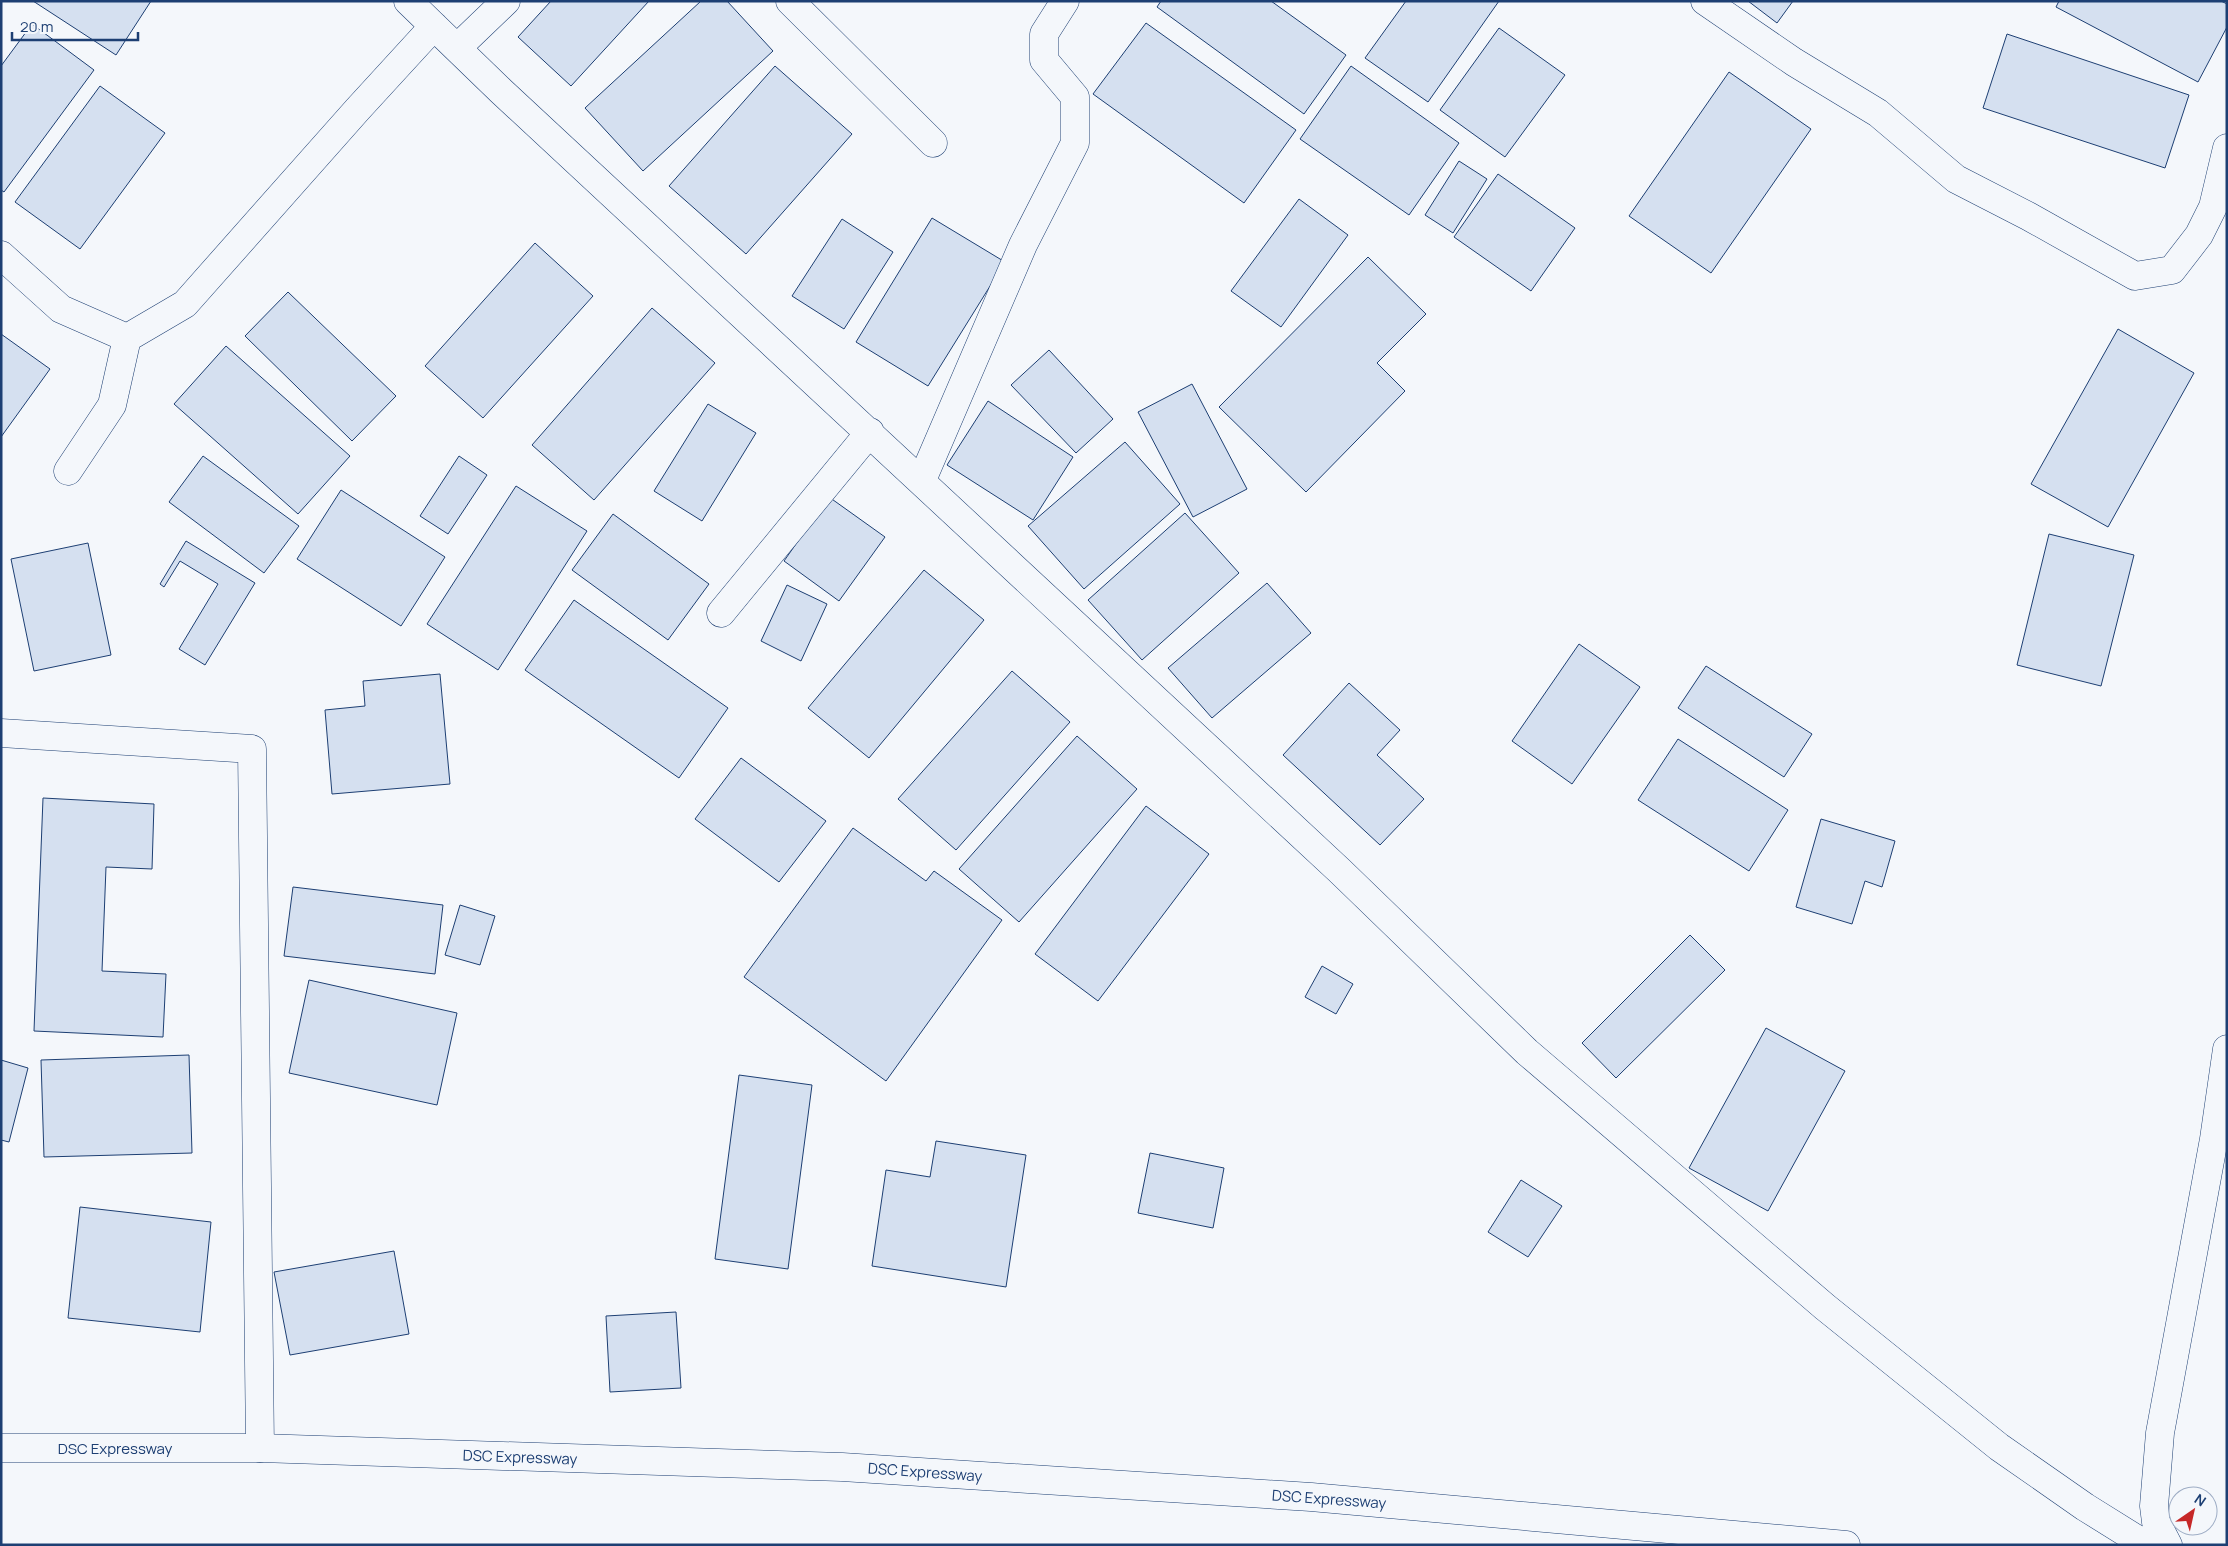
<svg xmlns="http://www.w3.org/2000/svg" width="2228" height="1546" font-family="Manrope,sans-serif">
<rect width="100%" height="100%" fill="#f4f7fb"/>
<path fill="#d5e0f0" stroke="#1d3f73" d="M33 1H151L116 55Z
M551 1H649L571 86 518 37Z
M701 1H727L773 51 643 171 585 108Z
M1161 1H1271L1346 55 1304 114 1157 7Z
M1406 1H1499L1428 102 1365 58Z
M1748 1H1793L1777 23Z
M2059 1H2221L2227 4V27L2198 82 2056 7Z
M1146 23 1296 130 1244 203 1093 94Z
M32 24 94 70 4 192 1 190V66Z
M1499 28 1565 75 1505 157 1440 110Z
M2007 34 2189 95 2165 168 1983 108Z
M775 66 852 134 746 254 669 186Z
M1351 66 1459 143 1409 215 1300 139Z
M1729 72 1811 129 1711 273 1629 216Z
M100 86 165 133 80 249 15 202Z
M1459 161 1487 179 1453 233 1425 215Z
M1498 174 1575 228 1531 291 1454 237Z
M1299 199 1348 235 1281 327 1231 291Z
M932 218 1005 262 928 386 856 342Z
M842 219 893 252 844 329 792 296Z
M535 243 593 296 483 418 425 366Z
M1368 257 1426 314 1377 363 1405 391 1306 492 1219 407Z
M288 292 396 396 352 441 245 336Z
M652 308 715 363 594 500 532 445Z
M2118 329 2194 373 2108 527 2031 484Z
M1 334 50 369 1 437Z
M226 346 350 456 298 514 174 404Z
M1049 350 1113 419 1076 453 1011 385Z
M1192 384 1247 489 1193 517 1138 412Z
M988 401 1073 457 1033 520 947 465Z
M708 404 756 433 702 521 654 491Z
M1125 442 1180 504 1084 589 1028 526Z
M203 456 299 526 264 573 169 502Z
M459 456 487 475 448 534 420 516Z
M516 486 587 531 498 670 427 624Z
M341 490 445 557 401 626 297 559Z
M829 497 885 537 839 601 784 561Z
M1185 513 1239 573 1142 660 1088 600Z
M613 514 709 584 668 640 572 570Z
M2049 534 2134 555 2101 686 2017 665Z
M186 541 255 583 205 665 179 649 218 584 180 561 164 587 160 584Z
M88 543 111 655 34 671 11 559Z
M924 570 984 620 869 758 808 708Z
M1267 583 1311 633 1212 718 1168 668Z
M787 585 827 604 801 661 761 641Z
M574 600 728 708 679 778 525 670Z
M1579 644 1640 687 1572 784 1512 741Z
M1706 666 1812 734 1784 777 1678 708Z
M1012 671 1070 722 956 850 898 799Z
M440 674 450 784 332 794 325 710 365 706 363 681Z
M1349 683 1400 730 1377 755 1424 799 1380 845 1283 755Z
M1077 736 1137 789 1019 922 959 869Z
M1678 739 1788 810 1749 871 1638 800Z
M741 758 826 821 779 882 695 819Z
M43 798 154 804 152 869 106 867 102 971 166 974 163 1037 34 1031Z
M1146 806 1209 854 1098 1001 1035 954Z
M1821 819 1895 841 1882 887 1865 881 1852 924 1796 907Z
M853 828 926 881 934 871 1002 920 886 1081 744 977Z
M293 887 443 905 435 974 284 956Z
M460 905 495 916 480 965 445 955Z
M1690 935 1725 970 1616 1078 1582 1043Z
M1322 966 1353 984 1336 1014 1305 997Z
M309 980 457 1013 437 1105 289 1073Z
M1766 1028 1845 1071 1768 1211 1689 1168Z
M189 1055 192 1153 44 1157 41 1060Z
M1 1060 28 1068 9 1142 1 1140Z
M739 1075 812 1085 788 1269 715 1259Z
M936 1141 1026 1155 1006 1287 872 1266 886 1170 930 1177Z
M1150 1153 1224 1168 1213 1228 1138 1213Z
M1521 1180 1562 1206 1528 1257 1488 1232Z
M80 1207 211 1222 200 1332 68 1318Z
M394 1251 409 1334 290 1355 274 1272Z
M676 1312 681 1388 610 1392 606 1316Z"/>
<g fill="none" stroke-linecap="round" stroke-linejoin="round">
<g stroke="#1d3f73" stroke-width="29">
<path id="minor" d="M408 1 501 91 1340 871 1527 1052 1825 1307 1999 1447 2085 1507 2146 1545
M790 1 933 143
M1705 1 1794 62 1878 113 1956 179 2028 216 2135 276 2172 270 2199 235 2213 207 2227 148
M457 48 506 1
M1 255 61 309 127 338 185 304 357 110 434 26
M68 471 112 405 127 338
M922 480 1023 245 1075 143V97L1044 60V34L1065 1
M721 613 870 432
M1 733 252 749 260 1448
M2168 1545 2156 1522 2154 1506 2160 1433 2214 1139 2227 1049"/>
</g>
<g stroke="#1d3f73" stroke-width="29">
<path id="major" d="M1 1448H260L842 1467 1311 1497 1846 1545"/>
</g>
<use href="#minor" stroke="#f4f7fb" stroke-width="28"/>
<use href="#major" stroke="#f4f7fb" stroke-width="28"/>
</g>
<g text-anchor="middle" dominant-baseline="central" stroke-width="4" stroke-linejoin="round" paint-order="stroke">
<g font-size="15" fill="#1d3f73" stroke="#f4f7fb">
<text x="115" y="1448">DSC Expressway</text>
<text transform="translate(520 1457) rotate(2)">DSC Expressway</text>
<text transform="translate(925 1472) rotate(4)">DSC Expressway</text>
<text transform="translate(1329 1499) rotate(4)">DSC Expressway</text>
</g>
</g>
<rect width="2228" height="1546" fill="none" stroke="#1d3f73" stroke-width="5"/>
<g transform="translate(2193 1511) rotate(34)"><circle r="24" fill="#f4f7fb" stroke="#9eadc5"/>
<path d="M0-4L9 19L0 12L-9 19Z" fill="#c62828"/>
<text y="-8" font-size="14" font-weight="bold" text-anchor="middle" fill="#1d3f73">N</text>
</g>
<path d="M12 32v8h126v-8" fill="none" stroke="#1d3f73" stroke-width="2.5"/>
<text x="20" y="32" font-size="15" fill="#1d3f73" stroke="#f4f7fb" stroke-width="4" paint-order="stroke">20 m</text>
</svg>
